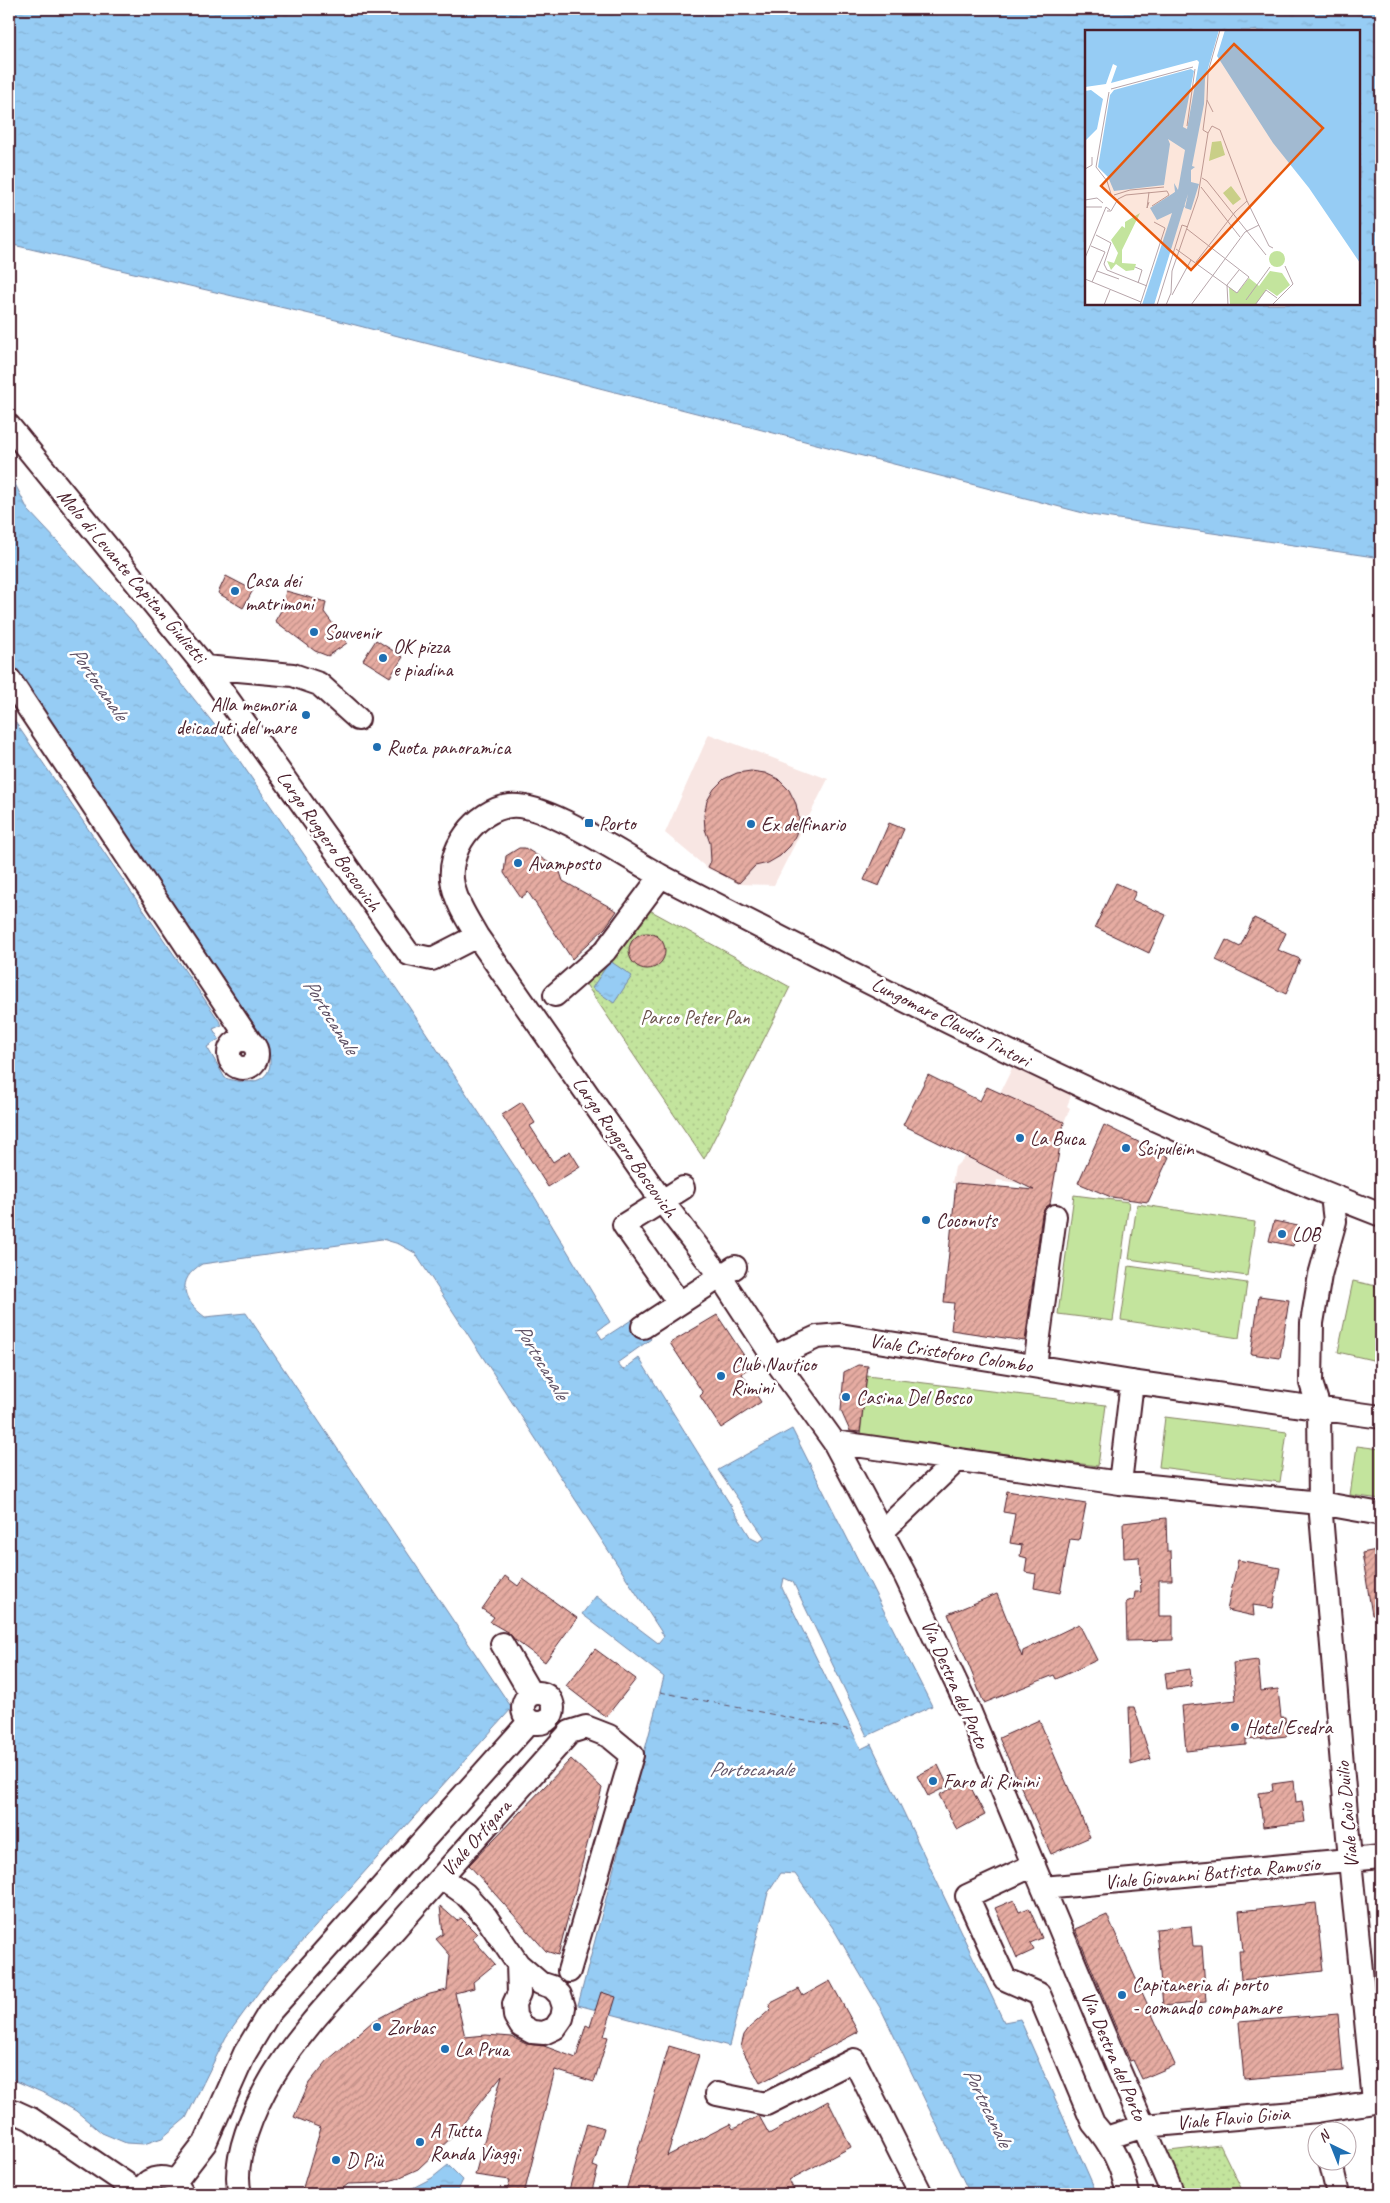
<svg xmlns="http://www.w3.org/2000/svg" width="1390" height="2203" font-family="Caveat,sans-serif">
<defs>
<pattern id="park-dots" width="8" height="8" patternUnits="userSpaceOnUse" patternTransform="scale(1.25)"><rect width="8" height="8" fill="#c3e49d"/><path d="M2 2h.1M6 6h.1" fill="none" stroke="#a9c387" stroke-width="1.8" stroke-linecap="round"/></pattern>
<pattern id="water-ripples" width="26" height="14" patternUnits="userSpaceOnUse" patternTransform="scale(1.25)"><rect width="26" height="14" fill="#96ccf4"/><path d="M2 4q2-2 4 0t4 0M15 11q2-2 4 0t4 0" fill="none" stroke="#83afd1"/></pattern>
<pattern id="building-hatch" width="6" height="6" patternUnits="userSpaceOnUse" patternTransform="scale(1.25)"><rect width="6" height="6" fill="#e6aca2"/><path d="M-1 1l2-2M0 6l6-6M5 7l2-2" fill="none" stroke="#bc8b84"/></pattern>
</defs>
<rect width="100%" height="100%" fill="#fff"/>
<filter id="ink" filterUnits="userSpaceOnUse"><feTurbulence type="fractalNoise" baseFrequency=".02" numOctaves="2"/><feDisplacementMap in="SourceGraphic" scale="10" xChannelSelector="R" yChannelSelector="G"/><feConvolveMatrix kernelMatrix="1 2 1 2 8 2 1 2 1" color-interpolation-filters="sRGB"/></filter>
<g filter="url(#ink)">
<path fill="#f8e6e3" d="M709 734 828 779 774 885 739 884 707 868 665 833Z
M1014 1064 1073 1091 1067 1106 1070 1108 1064 1122 1054 1188 997 1180 996 1186 952 1183 955 1167 966 1156 969 1157Z"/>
<path fill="#c3e49d" stroke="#868264" d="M1074 1195 1129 1202 1113 1321 1058 1314Z
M1137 1204 1255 1222 1247 1276 1129 1259Z
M1129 1266 1247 1283 1239 1338 1121 1320Z
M1353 1281 1381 1287V1362L1338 1352Z
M867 1376 1106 1405 1098 1466 860 1436Z
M1165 1417 1287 1432 1280 1482 1159 1467Z
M1357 1446 1381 1449V1499L1350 1495Z"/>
<path fill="url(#park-dots)" stroke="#868264" d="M644 907 790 987 704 1159 581 977Z
M1220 2145 1244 2194H1180L1161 2152Z"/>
<path fill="url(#water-ripples)" stroke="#7887a4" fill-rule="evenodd" d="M9 9H1381V558L1091 515 340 321 9 244ZM1086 31H1359V304H1086Z
M9 472 28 510 132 621 217 728 407 1004 533 1194 610 1322 597 1331 602 1339 636 1317 651 1339 617 1363 623 1370 639 1358 751 1538 759 1542 765 1538 718 1470 792 1429 932 1706 867 1736 793 1582 784 1578 782 1588 861 1749 871 1744 1004 2022 1020 2019 1097 2194H970L882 2011 833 1928 795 1874 781 1873 768 1893 729 2046 578 2005 664 1677 582 1614 596 1596 658 1643 664 1636 415 1253 399 1244 382 1239 202 1264C175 1280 183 1301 205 1317L246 1313 512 1708 269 1978 226 2037 186 2118 162 2138 144 2144 126 2143 102 2133 76 2111 46 2094 9 2078V713L222 1025 213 1029 219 1039 207 1047 225 1078C263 1090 282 1073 262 1036L9 660Z
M610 961 632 976 614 1003 592 988Z
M448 2165 463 2180 456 2194H401L432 2178Z"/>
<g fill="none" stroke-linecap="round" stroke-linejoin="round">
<path stroke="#615367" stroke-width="1" stroke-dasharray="6 5" stroke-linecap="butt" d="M660 1692 851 1730"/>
</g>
<path fill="url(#building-hatch)" stroke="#4a1f2b" d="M226 576 253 590 243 608 218 593Z
M286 591 326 602 324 612 347 643 328 656 315 651 275 621 282 609Z
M376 640 403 657 390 677 363 660Z
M751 771 765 773 778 779 789 790 796 804 799 819 796 834 790 846 780 856 768 863 755 866 739 883 708 867 711 861 710 843 705 829 704 815 707 801 714 789 724 779 737 773Z
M889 823 904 829 879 886 864 880Z
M519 848H525L559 869 563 881 617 911 605 928 572 959 528 892 521 898 504 873 506 856Z
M1116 883 1136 892 1132 900 1166 915 1149 953 1095 927Z
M1254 918 1286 933 1278 950 1300 959 1286 994 1216 960 1226 940 1240 947Z
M629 951a18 18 0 1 1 36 0a18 18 0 1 1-36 0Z
M928 1075 980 1101 987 1087 1064 1122 1050 1204 1045 1208 1042 1214 1025 1341 951 1330 954 1303 944 1302 956 1183 1034 1190 903 1125Z
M522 1102 535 1123 530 1126 553 1162 570 1151 580 1167 548 1187 502 1115Z
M1104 1125 1169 1157 1148 1202 1111 1197 1078 1183Z
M1274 1221 1298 1226 1293 1246 1269 1241Z
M1259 1296 1289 1300 1280 1358 1251 1354Z
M717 1315 751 1366 742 1374 761 1402 721 1428 700 1396 703 1393 670 1343Z
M858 1365 868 1366 860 1432 850 1431 841 1411 844 1372Z
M1007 1491 1086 1504 1079 1540 1070 1539 1060 1593 1034 1588 1036 1574 1025 1572 1027 1558 1020 1556 1022 1545 1010 1543 1015 1514 1003 1512Z
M1166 1518 1167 1551H1171L1172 1580H1159V1616H1173V1640L1127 1641 1126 1602 1134 1599 1135 1592H1141L1139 1557 1124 1558 1123 1523Z
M1381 1549V1614L1372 1615 1362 1553Z
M1238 1560 1280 1568 1273 1608 1253 1605 1254 1616 1227 1610Z
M505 1576 518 1586 523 1579 577 1618 545 1662 515 1640 509 1633 490 1622 494 1617 482 1609Z
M997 1594 1022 1657 1023 1651 1079 1624 1097 1660 1056 1679 1054 1675 984 1703 948 1614Z
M595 1649 636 1679 606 1717 566 1686Z
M1258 1660 1261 1691 1278 1689 1281 1717H1285L1287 1736 1246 1740V1745L1186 1751 1182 1706 1236 1700 1233 1663Z
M1190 1669 1192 1686 1167 1689 1165 1673Z
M1129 1707H1134L1151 1759 1131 1765Z
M1039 1720 1090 1837 1051 1854 999 1738Z
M571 1759 602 1788 558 1955 546 1951 469 1865Z
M938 1765 948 1786 928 1796 917 1776Z
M967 1780 985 1815 957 1830 939 1795Z
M1294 1781 1296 1802 1302 1801 1305 1822 1263 1827 1259 1793 1273 1791 1272 1784Z
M1014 1900 1019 1912 1029 1908 1042 1938 1030 1943 1034 1950 1017 1958 995 1908Z
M1316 1903 1323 1971 1241 1980 1239 1951H1243L1239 1911Z
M440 1906 457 1921 461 1918 477 1934 472 1938 495 1964 473 1982 474 1988 455 1993 465 2037 486 2035 512 2037 526 2044 544 2046 576 2058 586 2025 590 2027 601 1992 616 1997 604 2036 608 2037 594 2082 555 2070 524 2194H507L510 2180 475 2175 502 2075 453 2136 418 2169 396 2179 380 2183 348 2184 336 2194H301L321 2128 294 2117 309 2083 328 2060 372 2022 403 2005 430 1994 447 1990 450 1955 436 1939 443 1934Z
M1107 1915 1175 2065 1142 2079 1133 2060 1130 2061 1075 1929Z
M1191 1926 1193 1946H1202L1206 2002 1163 2006 1156 1929Z
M830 1981 858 2032 760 2083 741 2047 744 2035 749 2028 771 2009 769 2004 799 1989 803 1996Z
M1338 2014 1343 2071 1244 2079 1239 2022Z
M669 2046 699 2055 667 2156 730 2124 733 2129 759 2116 769 2134 828 2101 851 2147 789 2180 796 2194H625Z
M587 2123 604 2128 593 2166 598 2168 591 2194H568Z"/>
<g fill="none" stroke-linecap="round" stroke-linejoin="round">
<g stroke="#4a1f2b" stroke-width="26">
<path id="minor" d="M9 426 205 667 293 675 319 684 358 719
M205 667 409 954 432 959 477 936
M9 679 250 1041
M555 995 605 951 661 876
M229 1054a14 14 0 1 1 28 0a14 14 0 1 1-28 0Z
M1332 1196 1335 1221 1320 1275 1312 1323 1311 1383 1319 1408 1320 1503 1350 1860 1374 2101
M679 1303 624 1225 683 1188
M643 1327 735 1267
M773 1357 817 1337 840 1335 1132 1382 1381 1417
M1035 1366 1055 1216
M834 1442 1120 1483 1320 1503 1381 1514
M1120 1483 1132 1382
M883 1531 957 1460
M502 1644 531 1694
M523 1708a15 15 0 1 1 30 0a15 15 0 1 1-30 0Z
M1034 1865 967 1896 1005 1979 1039 1994 1093 2123C1112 2145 1122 2166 1128 2194
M441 1877 465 1894 486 1917 518 1964 540 1983 552 1987 560 1995 564 2007 562 2018 555 2028 544 2033 532 2032 521 2026 515 2016 514 2004 519 1993 518 1964
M1043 1888 1381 1857
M717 2094 766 2104 854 2060 921 2194
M9 2109 31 2119 140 2193
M1106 2138 1144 2126 1317 2111 1381 2101
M1330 2160 1338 2194
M175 2182 205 2143 245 2053 269 2013 530 1721
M139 2194C146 2178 160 2174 175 2182L182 2193
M240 2194C231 2159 255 2106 273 2076 303 2026 348 1983 386 1939 448 1870 508 1801 570 1732L586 1727 609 1736 632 1755 569 1971
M1173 2194 1118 2068 969 1710 906 1577 834 1442 773 1357 720 1276 662 1201 477 936C468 920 457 904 453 885 445 851 476 810 510 806 547 802 628 859 663 877 898 999 1135 1119 1381 1215"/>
</g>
<use href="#minor" stroke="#fff" stroke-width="22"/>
</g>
</g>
<g fill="#1f6fb2" stroke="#fff" stroke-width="2">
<circle cx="235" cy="591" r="5"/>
<circle cx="314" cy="632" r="5"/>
<circle cx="383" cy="658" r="5"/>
<circle cx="306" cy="715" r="5"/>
<circle cx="377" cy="747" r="5"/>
<rect x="584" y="818" width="10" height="10" rx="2.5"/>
<circle cx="751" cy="824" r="5"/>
<circle cx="518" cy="863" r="5"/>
<circle cx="1020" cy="1138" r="5"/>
<circle cx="1126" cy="1148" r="5"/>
<circle cx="926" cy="1220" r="5"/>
<circle cx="1282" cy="1234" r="5"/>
<circle cx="721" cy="1376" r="5"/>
<circle cx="846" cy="1397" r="5"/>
<circle cx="1235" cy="1727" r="5"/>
<circle cx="933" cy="1781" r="5"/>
<circle cx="1122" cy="1995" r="5"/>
<circle cx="377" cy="2027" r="5"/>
<circle cx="445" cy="2049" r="5"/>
<circle cx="420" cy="2142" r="5"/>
<circle cx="336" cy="2160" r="5"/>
</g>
<g text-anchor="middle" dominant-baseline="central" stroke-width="5" stroke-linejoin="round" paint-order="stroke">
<g font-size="20" fill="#4a1f2b" stroke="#fff">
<text transform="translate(132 576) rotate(50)">Molo di Levante Capitan Giulietti</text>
<text transform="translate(329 841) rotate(55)">Largo Ruggero Boscovich</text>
<text transform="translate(951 1022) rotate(27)">Lungomare Claudio Tintori</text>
<text transform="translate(625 1147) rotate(55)">Largo Ruggero Boscovich</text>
<text transform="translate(951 1353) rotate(9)">Viale Cristoforo Colombo</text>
<text transform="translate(955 1684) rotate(66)">Via Destra del Porto</text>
<text transform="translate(1347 1815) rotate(-95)">Viale Caio Duilio</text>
<text transform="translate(476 1838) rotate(-49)">Viale Ortigara</text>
<text transform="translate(1212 1873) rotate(-5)">Viale Giovanni Battista Ramusio</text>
<text transform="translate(1114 2056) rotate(67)">Via Destra del Porto</text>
<text transform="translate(1233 2118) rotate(-5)">Viale Flavio Gioia</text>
</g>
<g font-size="20" fill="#4a1f2b" stroke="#fff" text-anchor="start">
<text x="245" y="580">Casa dei<tspan x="245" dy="23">matrimoni</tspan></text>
<text x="324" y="632">Souvenir</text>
<text x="393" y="646">OK pizza<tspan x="393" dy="23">e piadina</tspan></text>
<text x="296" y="704" text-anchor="end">Alla memoria<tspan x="296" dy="23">deicaduti del mare</tspan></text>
<text x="387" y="747">Ruota panoramica</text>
<text x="599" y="823">Porto</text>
<text x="761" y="824">Ex delfinario</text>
<text x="528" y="863">Avamposto</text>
<text x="1030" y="1138">La Buca</text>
<text x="1136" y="1148">Scipulein</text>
<text x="936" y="1220">Coconuts</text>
<text x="1292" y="1234">LOB</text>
<text x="731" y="1364">Club Nautico<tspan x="731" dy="23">Rimini</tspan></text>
<text x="856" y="1397">Casina Del Bosco</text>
<text x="1245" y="1727">Hotel Esedra</text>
<text x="943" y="1781">Faro di Rimini</text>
<text x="1132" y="1984">Capitaneria di porto<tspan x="1132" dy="23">- comando compamare</tspan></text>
<text x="387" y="2027">Zorbas</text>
<text x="455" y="2049">La Prua</text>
<text x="430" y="2130">A Tutta<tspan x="430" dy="23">Randa Viaggi</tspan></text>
<text x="346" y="2160">D Più</text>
</g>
<g font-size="20" fill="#685048" stroke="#fff">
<text x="695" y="1017">Parco Peter Pan</text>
</g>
<g font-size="21" font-style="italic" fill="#615367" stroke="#fff">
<text transform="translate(99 683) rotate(55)">Portocanale</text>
<text transform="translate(331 1016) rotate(58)">Portocanale</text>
<text transform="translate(542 1361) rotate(59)">Portocanale</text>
<text x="751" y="1769">Portocanale</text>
<text transform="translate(988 2107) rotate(64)">Portocanale</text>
</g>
</g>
<g transform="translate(1085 30)">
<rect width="275" height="275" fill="#fff"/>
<path d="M146 156 156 169 148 175 138 163ZM184 229a8 8 0 1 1 16 0a8 8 0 1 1-16 0Z" fill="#c3e49d"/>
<path d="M136 111 140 125 124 131 127 112ZM55 183 37 220V233L51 234 49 240 41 241 31 234 26 240 22 231 29 233 33 223 26 210 37 196 40 198V192ZM185 241 197 243 205 255 192 266 182 259 170 275H145L144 257 152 263 164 248 174 256Z" fill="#c3e49d"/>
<path d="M0 0H134L120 49 119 74 107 136 110 137 106 140V152L114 154 106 180 100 178 103 164 69 275H57L87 183 72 190 65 178 90 162 89 153 93 160 100 120 83 109 85 114 79 155 29 161 23 147 13 137 25 65 29 60 106 39 109 41 98 97 102 99 114 32 112 30 26 53 32 36 28 34 21 54 0 57ZM140 0H275V233L224 158 188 113 132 26ZM6 60 18 69 12 99 0 111V61Z" fill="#96ccf4"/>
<path fill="none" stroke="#96ccf4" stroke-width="2.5" d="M89 163 99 177"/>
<path fill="none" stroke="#b7a5aa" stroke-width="1" d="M26 59 108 37M24 62 11 137 22 151 26 164M122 70 118 100 123 103M128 82 122 70 123 42 135 0M102 96 110 39M0 139 7 135V127M117 148 122 151 181 225M116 157 155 207M29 165 45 160 79 157M0 170 12 168 18 173M64 172 62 178 64 162M0 177H17M22 181H26L33 169 41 165 82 161 84 165 67 176M11 205 26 213 19 234 22 240 62 256M6 216 20 222 7 252M91 219 152 263 164 247 102 199M0 228 21 177 25 180M111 232 150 182 162 171M50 237 57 240 53 253M12 241 34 249M0 249 56 272M87 265 106 230M161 270 185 237M19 275 25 260M55 275 80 198 69 192M72 275 97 195 103 197M81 275 86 263 87 241 113 166 123 103 127 96 135 100 162 171 184 216 188 218M106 275 160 202 174 195M143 275 142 255 154 240M170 275 181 260 192 268M187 275 208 254 200 236"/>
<path fill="#e8590c" fill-opacity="0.15" stroke="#e8590c" stroke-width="2.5" d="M149 14 238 98 106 240 16 156Z"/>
<rect width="275" height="275" fill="none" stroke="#4a1f2b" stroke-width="2.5"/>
</g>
<rect width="1390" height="2203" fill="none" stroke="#fff" stroke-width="30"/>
<rect x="15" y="15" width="1360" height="2173" fill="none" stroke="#4a1f2b" stroke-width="2" filter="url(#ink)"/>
<g transform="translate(1332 2146) rotate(317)"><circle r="24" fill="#ffffff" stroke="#b7a5aa"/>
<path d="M0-4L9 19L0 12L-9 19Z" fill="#1f6fb2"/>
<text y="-8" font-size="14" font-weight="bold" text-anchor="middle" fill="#4a1f2b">N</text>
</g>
</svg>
